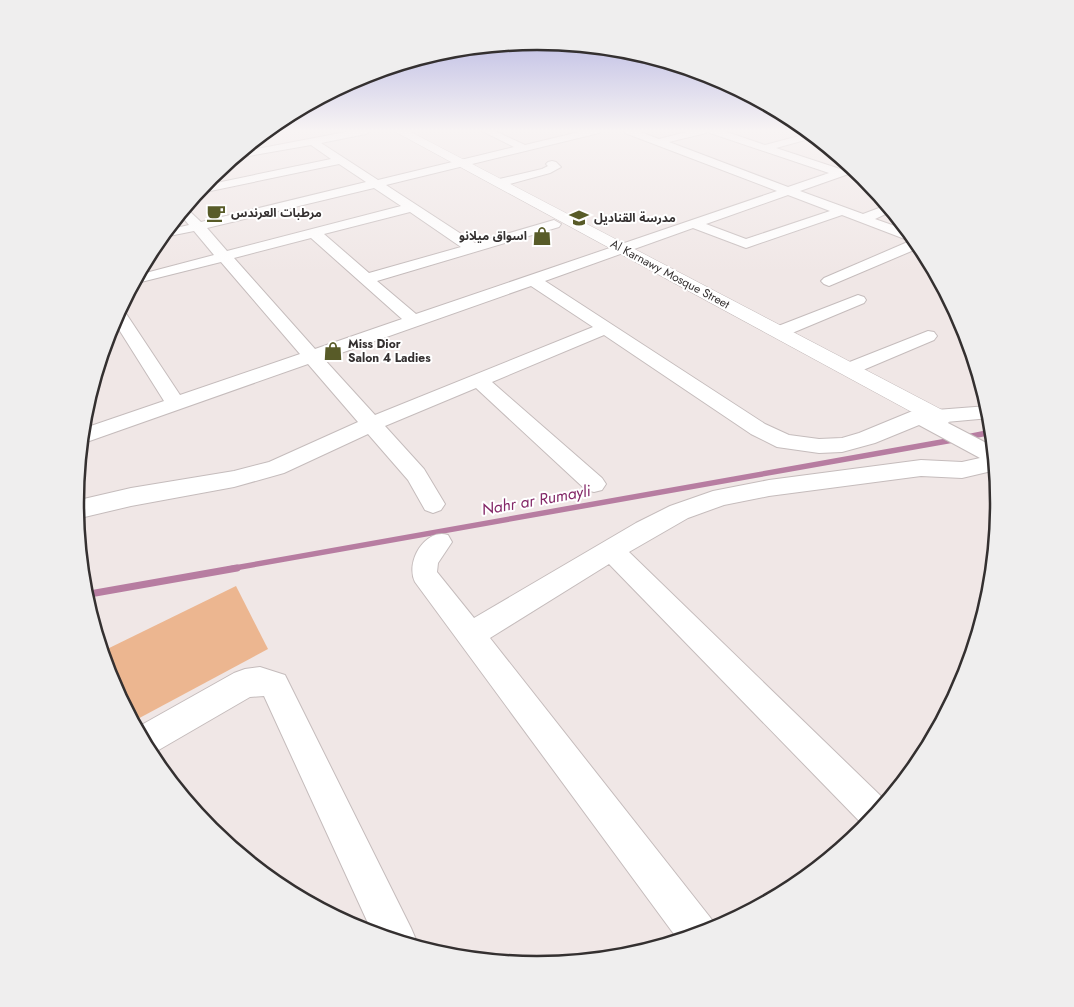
<svg xmlns="http://www.w3.org/2000/svg" width="1074" height="1007" font-family="Jost,'Noto Sans Arabic',sans-serif">
<rect width="100%" height="100%" fill="#f0e7e6"/>
<path fill="#ecb690" d="M236 586 268 649 132 722 110 680 101 652Z"/>
<g fill="none" stroke-linecap="round" stroke-linejoin="round">
<path stroke="#b77da1" stroke-width="5.5" d="M967 437 992 432
M229 569 953 440"/>
<path stroke="#b77da1" stroke-width="7" d="M84 595 237 568"/>
<g stroke="#c5bcbc" stroke-width="2">
<path id="minor" d="M266 131H279L274 134 261 135Z
M351 131H371L366 134 321 143 378 180 514 147 482 131H495L525 145 583 131H600L599 133 386 185 475 243 554 220 561 224 559 227 377 281 416 314 777 191 625 133 624 131H638L659 139 690 131H707L706 133 669 142 788 187 829 173 710 133 709 131H724L765 145 810 133 816 137 776 148 840 169 850 166 857 171 800 191 863 214 887 205 892 211 875 219 909 231 921 247 829 286 824 284 821 281 824 278 910 241 842 215 746 248 693 228 545 281 765 424 789 435 819 439 842 438 859 433 910 412 988 406 990 418 946 422 994 447 996 470 962 478 921 476 769 496 724 505 688 518 629 552 887 802 866 828 609 564 490 638 713 921 716 929 714 931 679 941 415 582C405 562 425 528 448 535L452 542 438 563 437 572 474 618 636 523 670 506 713 491 769 480 921 460 962 462 980 458 919 425 875 443 842 452 819 453 777 447 751 434 604 335 492 382 602 478 606 484 602 490 594 492 586 490 476 388 385 426 424 469 445 504 441 510 433 513 425 510 408 480 368 434 284 473 234 487 131 506 76 519 75 501 131 488 234 471 269 462 358 422 308 364 81 444 82 429 164 401 113 320 120 309H123L180 395 300 354 221 262 133 284 138 275 214 255 194 231 159 238 167 230 189 225 180 214 185 207 201 222 366 182 339 164 196 194 202 186 331 159 311 145 232 159 241 152ZM374 188 401 206 227 251 207 228ZM788 195 830 211 746 239 706 224ZM410 212 461 247 369 273 324 234ZM311 238 402 319 315 349 234 258ZM531 286 593 327 375 415 324 359Z
M552 161 556 162 561 167 550 173 499 187 493 183 495 180 542 169 548 166 546 164 548 162Z
M858 295 864 297 866 300 864 303 785 336 779 337 773 336 770 332 773 328Z
M928 331 934 332 937 336 934 340 856 373 849 375 842 373 840 369 842 365Z
M260 667 285 675 411 928 417 942 415 947 373 934 264 696 250 697 150 755 136 728 234 673 245 669Z"/>
</g>
<g stroke="#c5bcbc" stroke-width="1">
<path id="major" d="M394 131H409L948 413 952 418 948 423 940 426 932 423Z"/>
</g>
<use href="#minor" fill="#fff" fill-rule="evenodd"/>
<use href="#major" fill="#fff" fill-rule="evenodd"/>
</g>
<linearGradient id="sky" x2="0" y2="1"><stop stop-color="#ababdf"/><stop offset="0.48" stop-color="#f8f4f4"/><stop offset="1" stop-color="#f8f4f4" stop-opacity="0"/></linearGradient>
<rect width="1074" height="272" fill="url(#sky)"/>
<defs>
<g id="cafe-bare" transform="scale(1.5)"><path d="M-5.5-4.5H6V0H3Q3 3.5 0 3.5H-2.5Q-5.5 3.5-5.5 0ZM3-3.2v2h1.7v-2ZM-6 4.5H4V6H-6Z" fill="#585b28" stroke="#fff" stroke-width="2.5" paint-order="stroke"/></g>
<g id="school-bare" transform="scale(1.5)"><path d="M0-5L7-2L0 1L-7-2ZM-4 1L0 2.5L4 1V4Q0 6-4 4Z" fill="#585b28" stroke="#fff" stroke-width="2.5" paint-order="stroke"/></g>
<g id="shop-bare" transform="scale(1.5)"><path d="M-5-2.5h2.3a2.7 3.5 0 0 1 5.4 0H5L5.5 6h-11ZM-1.5-2.5h3a1.5 2.3 0 0 0-3 0Z" fill="#585b28" stroke="#fff" stroke-width="2.5" paint-order="stroke"/></g>
</defs>
<g fill-rule="evenodd">
<use href="#cafe-bare" x="216" y="213"/>
<use href="#school-bare" x="579" y="218"/>
<use href="#shop-bare" x="542" y="236"/>
<use href="#shop-bare" x="333" y="351"/>
</g>
<g text-anchor="middle" dominant-baseline="central" stroke-width="4" stroke-linejoin="round" paint-order="stroke">
<g font-size="12" font-weight="bold" fill="#343030" stroke="#fff" text-anchor="start">
<text x="231" y="213">مرطبات العرندس</text>
<text x="594" y="218">مدرسة القناديل</text>
<text x="527" y="236" text-anchor="end">اسواق ميلانو</text>
<text x="348" y="344">Miss Dior<tspan x="348" dy="14">Salon 4 Ladies</tspan></text>
</g>
<g font-size="12" fill="#343030" stroke="#fff">
<text transform="translate(670 274) rotate(28)">Al Karnawy Mosque Street</text>
</g>
<g font-size="16" font-style="italic" fill="#842868" stroke="#fff">
<text transform="translate(536 500) rotate(-10)">Nahr ar Rumayli</text>
</g>
</g>
<path d="M0 0H1074V1007H0ZM84 503a453 453 0 1 1 906 0a453 453 0 1 1-906 0Z" fill="#efeeee" fill-rule="evenodd"/>
<path fill="none" stroke="#343030" stroke-width="2.5" d="M84 503a453 453 0 1 1 906 0a453 453 0 1 1-906 0Z"/>
</svg>
